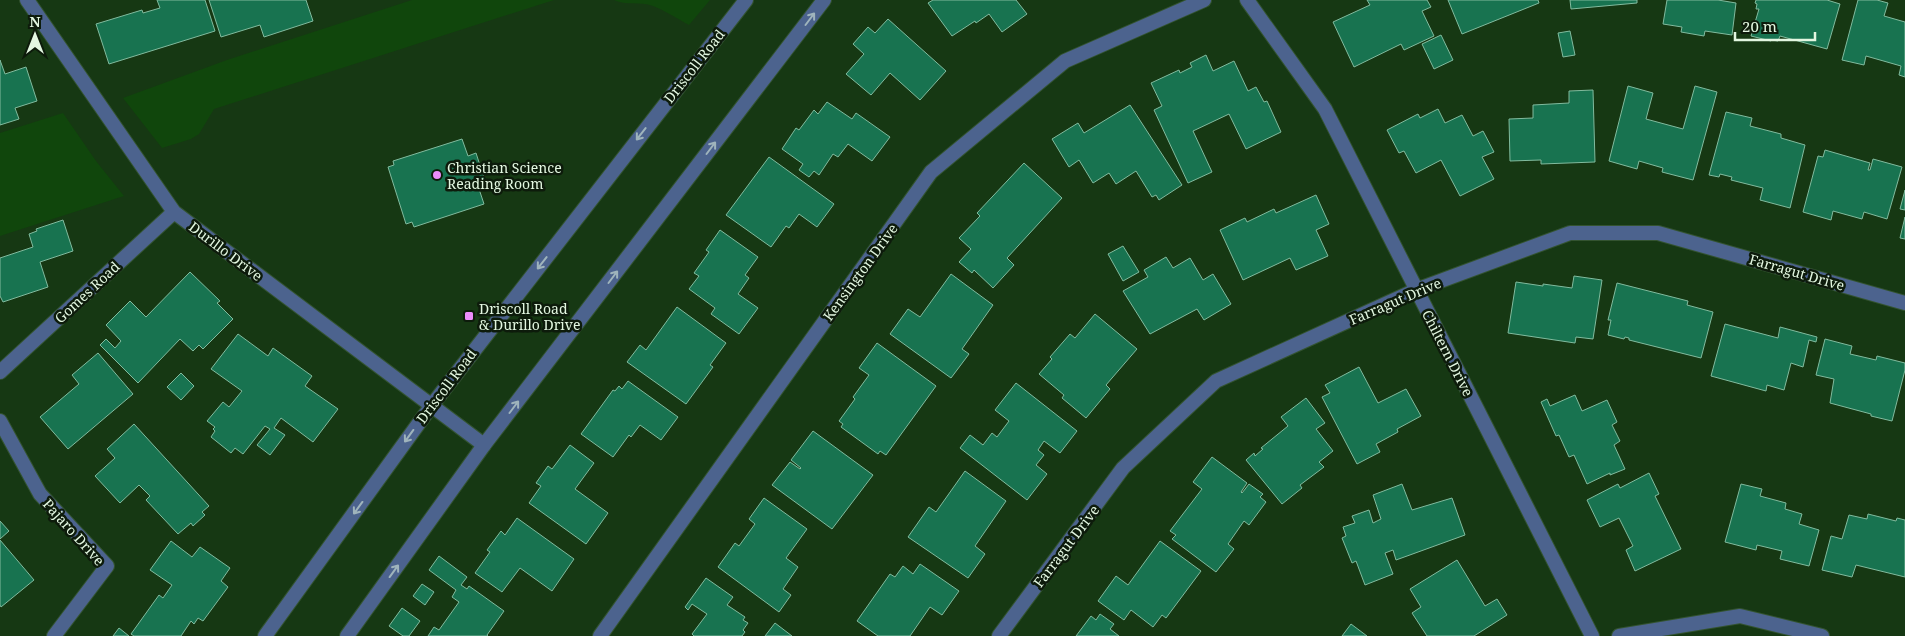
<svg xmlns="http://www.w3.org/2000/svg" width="1905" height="636" font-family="'Noto Serif',serif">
<rect width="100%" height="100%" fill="#163813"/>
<path fill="#10460c" d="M412 0H554L214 109 199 134 191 139 162 148 123 98 227 60Z
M614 0H710L689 25C678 19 666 11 653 6 640 1 626 6 614 0Z
M63 113 96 161 124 196 0 236V133Z"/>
<path fill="#187350" stroke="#81bb9e" d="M157 0H205L215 31 109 64 96 24 142 10 143 13 160 8Z
M209 0H306L313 21 264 37 260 25 221 37Z
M933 0H1016L1027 14 1002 32 989 14 976 23 975 21 952 36 928 3Z
M1367 0H1427L1431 7 1422 11 1434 36 1404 50 1401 44 1354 67 1333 22 1370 5Z
M1448 0H1538L1539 3 1462 34Z
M1570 0H1637V3L1571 9Z
M1667 0H1718L1736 3 1732 35 1705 31 1704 36 1681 32 1682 27 1663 24Z
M1756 0H1827L1840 4 1827 49 1780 36 1778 41 1772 40 1771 41 1751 36 1759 9H1756L1757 4 1755 3Z
M1858 0H1877L1888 3 1884 16 1905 22V77L1899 75 1901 66 1866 56 1864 65 1842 60Z
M888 19 946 71 920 100 890 73 871 95 846 74 864 54 853 44 868 27 875 33Z
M1570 31 1575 55 1563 57 1558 33Z
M1441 35 1453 60 1434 69 1422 44Z
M1206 55 1213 71 1234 61 1248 91 1256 87 1264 102 1267 101 1281 132 1246 149 1229 114 1193 131 1212 172 1188 183 1154 110 1162 106 1151 83 1179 70 1180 73 1192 67 1190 63Z
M0 60 5 74 26 67 37 101 15 108 19 119 0 125Z
M1628 86 1653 93 1646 119 1683 129 1695 86 1717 92 1693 180 1662 172 1663 168 1639 161 1637 169 1609 161Z
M1593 90 1595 162 1541 164V160L1510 161 1509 119 1533 118V105L1569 103V91Z
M827 102 852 119 856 113 890 137 872 161 848 144 838 157 833 154 819 175 814 171 809 177 799 170 803 164 782 149 796 128 799 130 814 110 818 114Z
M1130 105 1182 185 1159 200 1156 195 1152 197 1136 171 1116 184 1109 173 1093 183 1079 160 1069 167 1052 139 1078 123 1084 133Z
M1438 109 1445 123 1462 115 1473 136 1483 131 1494 152 1482 157 1494 179 1460 196 1441 160 1416 173 1404 151 1399 153 1387 130 1418 114 1420 118Z
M1726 112 1752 118 1750 126 1781 134V138L1805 145 1790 208 1760 200 1763 188 1731 180 1732 177 1720 174 1719 177 1709 175Z
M462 139 468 156 476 153 486 184 478 186 484 204 414 227 412 222 406 224 388 167 394 165 393 161Z
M1825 150 1870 163 1868 170H1870L1873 159 1902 167 1887 219 1864 212 1862 219 1833 211 1831 220 1803 212 1818 156 1823 157Z
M769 157 834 204 817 227 799 214 789 228 786 226 771 247 726 215Z
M1024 163 1062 198 1007 258 1014 265 993 288 974 270 972 273 959 262 971 249 959 238 980 216 977 213Z
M1905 190V210L1900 209Z
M1316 195 1329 224 1316 230 1328 256 1296 270 1290 258 1243 280 1220 230 1245 218 1247 222 1274 209 1276 213Z
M1905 217V239L1900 238Z
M63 220 73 251 40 262 48 287 3 302 0 296V258L33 247 29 234 37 231 36 229Z
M720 230 758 257 745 275 749 278 738 294 758 308 739 334 711 314 715 308 689 289 699 276 694 273 709 252 706 250Z
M1123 246 1139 272 1123 281 1108 254Z
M1166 257 1173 268 1190 258 1203 280 1213 274 1231 304 1204 320 1197 309 1150 334 1123 291 1148 277 1144 270Z
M190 272 220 301 217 303 233 319 203 349 199 345 193 351 180 339 138 383 100 345 106 339 115 348 121 341 106 325 130 301 146 317Z
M951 274 993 305 962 349 969 354 951 378 890 334 908 309 920 317Z
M1574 276 1602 280 1593 339 1576 337 1575 343 1508 333 1516 282 1543 286V284L1572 288Z
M1617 283 1688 301 1687 305 1713 312 1701 358 1629 340V338L1625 337 1624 339 1608 335 1611 320H1608Z
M677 307 726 343 710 365 713 367 686 404 627 362 640 345 646 350Z
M1095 314 1137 349 1106 385 1110 389 1086 418 1062 398 1064 395 1039 374 1052 359 1050 357 1070 334 1075 338Z
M1725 324 1778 338 1780 327 1817 337 1816 342 1809 340 1803 367 1791 363 1784 390 1767 385 1766 391 1711 376Z
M238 334 268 356 273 348 312 376 305 386 338 409 313 442 281 418 274 428 285 435 270 455 257 445 270 429 265 426 243 454 235 448 231 453 211 437 215 431 213 429 215 427 207 421 223 402 229 407 242 391 211 369Z
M1825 339 1852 346 1850 354 1876 360 1877 356 1905 363V370L1892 421 1871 416V414L1830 403 1834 379 1816 375Z
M877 343 936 386 886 455 880 451 878 454 841 427 843 424 839 421 855 399 853 397 869 375 859 368Z
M98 353 133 394 68 449 40 417 79 384 72 375Z
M1359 367 1378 403 1406 389 1421 416 1397 429 1398 432 1376 444 1380 452 1357 464 1322 397 1330 393 1325 385Z
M181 373 194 386 181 400 167 387Z
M628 381 678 417 661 440 640 425 631 437 629 435 613 457 581 434 613 390 615 391 619 386 622 389Z
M1016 383 1077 431 1060 453 1044 441 1038 450 1044 455 1036 465 1047 474 1027 500 960 448 970 435 983 445 992 433 997 437 1009 421 995 410Z
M1575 395 1582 411 1607 400 1617 422 1612 425 1620 441 1614 445 1625 469 1610 475V473L1587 484 1574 455 1569 457 1559 435 1556 436 1541 402 1547 399 1550 406Z
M1306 398 1325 423 1316 429 1333 451 1319 462 1324 467 1300 485 1302 488 1282 504 1246 460 1254 453 1255 456 1263 449 1261 448 1288 426 1281 417Z
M134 424 209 506 202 512 205 515 193 526 191 523 178 534 146 500 150 496 139 485 120 503 95 476 115 458 107 449Z
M813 431 873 475 832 529 772 485 790 462 800 469 801 468 791 460Z
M570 445 594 463 575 489 608 513 586 544 529 503 541 486 536 483 548 466 552 469Z
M1212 457 1247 483 1241 492 1242 493 1249 484 1263 494 1260 497 1266 502 1249 525 1244 521 1228 544 1234 549 1216 572 1172 539 1176 535 1170 531 1202 489 1193 482Z
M965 471 1006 501 975 546 985 554 968 578 908 537 929 507 936 512Z
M1649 473 1659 494 1655 496 1681 549 1635 571 1626 550 1633 546 1619 518 1600 527 1587 500 1618 484 1620 488Z
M1402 484 1412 510 1452 498 1465 535 1396 560 1393 550 1385 553 1393 574 1365 585 1356 561 1352 563 1342 538 1346 536 1343 527 1355 523 1352 516 1369 510 1373 523 1381 519 1373 495Z
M1741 484 1762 489 1760 496 1786 503 1785 509 1802 514 1799 524 1819 530 1809 566 1780 559 1782 551 1757 545 1756 550 1725 542Z
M764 498 807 529 786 558 798 567 783 589 791 595 779 612 718 567 735 543 739 546 755 524 749 519Z
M1868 514 1896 521 1897 518 1905 520V577L1856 565 1852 577 1822 570 1831 536 1842 539 1849 515 1867 519Z
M517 518 574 559 552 591 520 568 502 592 475 573 490 552 487 550 501 531 505 535Z
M0 521 9 531 0 539Z
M0 540 34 580 1 607 0 605Z
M171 541 192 557 200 547 230 568 221 581 228 587 203 621 198 618 194 624 191 621 181 636H134L131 634 159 595 163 598 172 585 150 570Z
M1160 541 1201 571 1166 618 1162 615 1153 627 1131 610 1124 620 1098 601 1116 576 1128 585Z
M439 556 467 577 461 585 467 589 469 586 504 611 487 635 488 636H428L434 627 439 630 459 602 452 597 456 590 429 570Z
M1457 560 1485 606 1497 599 1507 615 1474 636H1427L1412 613 1421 607 1410 589Z
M920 564 959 591 942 615 930 607 910 636H878L857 621 890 574 895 577 903 566 913 574Z
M706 578 733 597 727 605 745 617 743 620 748 623 743 630 745 632 742 636H694L692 634 707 614 692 604 688 610 685 607Z
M422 584 434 592 425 605 413 596Z
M402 608 420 621 409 636H403L389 626Z
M1100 614 1114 624 1110 629 1119 636H1076L1091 616 1096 620Z
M775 623 792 636H765Z
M1351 624 1367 636H1342Z
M119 628 129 636H113Z"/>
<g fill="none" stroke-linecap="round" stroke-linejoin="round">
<g stroke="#335330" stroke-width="16">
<path id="minor" d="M27 0 174 212 484 445
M1247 0 1325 109 1592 636
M0 372 174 212
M0 421 40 494 107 566 54 636
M600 636 931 172 1065 61 1204 0
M999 636 1123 468 1216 381 1416 290 1570 233H1658L1905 303
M1619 636 1740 616 1822 636"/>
</g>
<g stroke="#335330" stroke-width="16">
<path id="tertiary" d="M265 636 432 405 746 0
M347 636 484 445 824 0"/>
</g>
<use href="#minor" stroke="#4c638e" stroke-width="14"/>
<use href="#tertiary" stroke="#4c638e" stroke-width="14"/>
</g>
<defs><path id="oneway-shaft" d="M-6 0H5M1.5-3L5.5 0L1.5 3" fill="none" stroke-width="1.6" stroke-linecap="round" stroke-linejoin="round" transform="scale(1.25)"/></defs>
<g stroke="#9fb4bc">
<use href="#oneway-shaft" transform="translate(810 19) rotate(-53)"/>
<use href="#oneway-shaft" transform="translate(641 134) rotate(128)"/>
<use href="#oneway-shaft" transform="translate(711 148) rotate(-53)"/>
<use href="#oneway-shaft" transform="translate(542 263) rotate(128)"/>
<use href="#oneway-shaft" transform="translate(613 277) rotate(-53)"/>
<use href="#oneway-shaft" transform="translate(514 407) rotate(-53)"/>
<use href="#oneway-shaft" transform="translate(409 436) rotate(126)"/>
<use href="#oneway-shaft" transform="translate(358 508) rotate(126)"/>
<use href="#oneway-shaft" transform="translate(394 571) rotate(-54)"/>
</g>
<g fill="#ec8cfb" stroke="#0d1b0b" stroke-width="2">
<circle cx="437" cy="175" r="5"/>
<rect x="464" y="311" width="10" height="10" rx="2.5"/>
</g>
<g text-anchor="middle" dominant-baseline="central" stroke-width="5" stroke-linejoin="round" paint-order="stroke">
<g font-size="14" fill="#e3f7e1" stroke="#0d1b0b">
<text transform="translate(694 66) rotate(-52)">Driscoll Road</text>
<text transform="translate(226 251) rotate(37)">Durillo Drive</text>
<text transform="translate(860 272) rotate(-54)">Kensington Drive</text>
<text transform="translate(1797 272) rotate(16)">Farragut Drive</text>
<text transform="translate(87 292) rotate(-43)">Gomes Road</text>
<text transform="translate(1395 301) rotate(-23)">Farragut Drive</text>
<text transform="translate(1448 353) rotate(63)">Chiltern Drive</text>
<text transform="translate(446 386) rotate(-53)">Driscoll Road</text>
<text transform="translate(74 532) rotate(48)">Pajaro Drive</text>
<text transform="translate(1066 546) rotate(-53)">Farragut Drive</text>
</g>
<g font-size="14" fill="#e3f7e1" stroke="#0d1b0b" text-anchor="start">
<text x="447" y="167">Christian Science<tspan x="447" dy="16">Reading Room</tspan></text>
<text x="479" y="308">Driscoll Road<tspan x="479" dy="16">&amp; Durillo Drive</tspan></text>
</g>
</g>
<g transform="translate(35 35)" stroke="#0d1b0b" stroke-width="4" paint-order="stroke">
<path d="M0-4L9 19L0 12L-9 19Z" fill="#e3f7e1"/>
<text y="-8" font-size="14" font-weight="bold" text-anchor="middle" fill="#e3f7e1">N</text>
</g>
<path d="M1735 32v8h80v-8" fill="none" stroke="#e3f7e1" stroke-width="2.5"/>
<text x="1742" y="32" font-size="15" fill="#e3f7e1" stroke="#0d1b0b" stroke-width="4" paint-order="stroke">20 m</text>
</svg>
